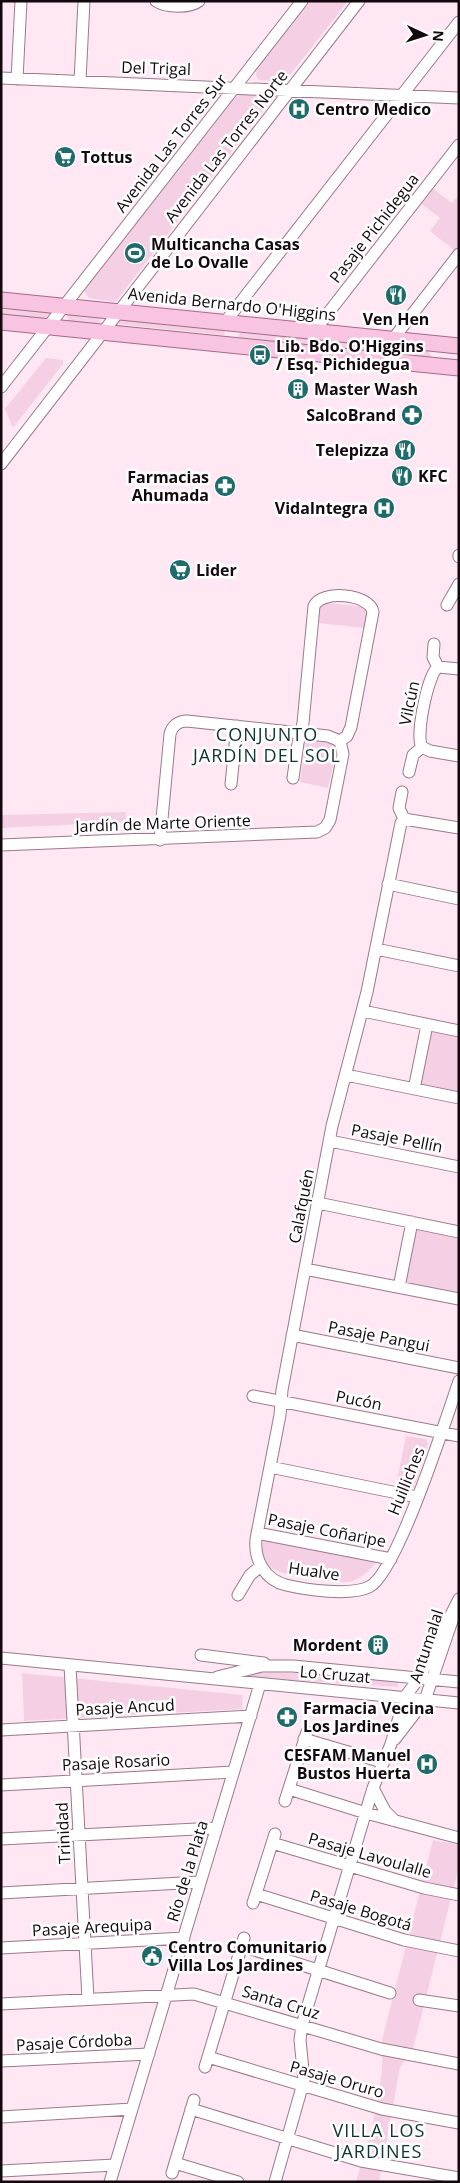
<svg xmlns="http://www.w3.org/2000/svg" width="460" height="2183" font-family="'Open Sans',sans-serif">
<rect width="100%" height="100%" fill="#ffe8f3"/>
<path fill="#f5cfe3" d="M309 1H348L286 80 280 82 259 80 256 76 257 70Z
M238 93 275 95 117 300 114 302 89 298 85 292 86 283Z
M431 187 452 203 459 195V246L455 251 430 231 440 218 419 202Z
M34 309 53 311 45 319 1 316V310Z
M67 313 98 316 100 322 98 324 72 322 68 320Z
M124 316 226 325 224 335 116 324Z
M241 330 429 351 431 356 428 359 238 337Z
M46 358 63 360V364L13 428 5 409Z
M328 603 365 607 368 613 364 628 318 623 319 607Z
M306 739 334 744 337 749 328 788 300 782Z
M126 812V822L1 828V815Z
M434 1029 459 1034V1091L419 1083 430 1032Z
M416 1229 459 1238V1292L404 1283Z
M406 1436 426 1439 428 1444 414 1488 396 1485Z
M264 1539 377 1562C370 1570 359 1581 348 1582 338 1583 326 1579 317 1578 293 1575 253 1575 264 1539Z
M22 1673 243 1695 242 1709 24 1721Z
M242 1673H296L398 1682V1687L242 1677Z
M433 1840 459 1845V1867L413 2049 400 2067 379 2182H356C370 2135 385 2089 382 2040Z"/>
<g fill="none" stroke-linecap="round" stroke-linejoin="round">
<g stroke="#9a798a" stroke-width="13">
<path id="minor" d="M156 1C166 8 190 8 199 1
M1 78 459 98
M17 79 21 1
M80 81 84 1
M226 321 459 22
M315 330 459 145
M393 339 459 254
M1 387 302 1
M1 464 359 1
M459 555V557
M447 605 459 584
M434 644 433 657 438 667
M438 667 459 669
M422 747C415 736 428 674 438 667
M422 747 430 751 459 756
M409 772 413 755 422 747
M293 778 298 743 303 723 314 606C322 589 370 594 373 612L351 727 347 736 340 741
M231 784 237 726
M402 792 399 808 404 819
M404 819 401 823 367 992 332 1126 282 1390 280 1415 256 1539C254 1560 265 1580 286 1585 307 1590 350 1596 369 1587 397 1574 447 1416 459 1381
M404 819 459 828
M160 840 170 734C172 726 178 721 187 721L328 736 340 741
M1 845 317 832 325 828 330 820 343 754 340 741
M388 884 459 899
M376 949 459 966
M363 1011 459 1031
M346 1075 459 1098
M414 1089 427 1025
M330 1141 459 1167
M318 1203 459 1232
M305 1269 459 1299
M399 1287 412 1222
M292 1335 459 1368
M253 1396 459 1436
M270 1467 417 1497
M257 1533 391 1559
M238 1595 250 1575 261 1566
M201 1655 264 1663
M1 1658 459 1703
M70 1666 88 1999
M217 1677 262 1666H293L459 1682
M1 1730 251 1716
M304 1739 382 1762
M395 1739 425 1700 454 1615
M1 1785 233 1772
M373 1788 385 1811 394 1820
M289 1789 366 1813 459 1838
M285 1801 307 1732
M1 1839 216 1828
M272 1843 424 1888 459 1895
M1 1893 200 1882
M256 1894 404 1940 459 1951
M253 1903 275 1834
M242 1946 390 1993
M1 1948 184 1938
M419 2000 459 2006
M1 2004 194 1994 381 2049 459 2064
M208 2057 382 2109 459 2123
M1 2061 149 2054
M205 2067 244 1938
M191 2109 361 2161 459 2178
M1 2117 132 2109
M175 2163 238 2182
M1 2171 115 2165
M172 2173 194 2100
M110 2182 260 1684
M275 2182 304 2080 300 2040 302 2025 373 1788 391 1744 405 1697 419 1678 459 1599"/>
</g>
<g stroke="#a5698a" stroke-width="17">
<path id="major" d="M1 300 459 346
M1 322 459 368"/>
</g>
<use href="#minor" stroke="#fff" stroke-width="11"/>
<use href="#major" stroke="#f8c4e1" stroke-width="15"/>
</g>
<defs>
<g id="hospital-disc" transform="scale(1.125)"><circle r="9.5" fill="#1f6b6c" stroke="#fff"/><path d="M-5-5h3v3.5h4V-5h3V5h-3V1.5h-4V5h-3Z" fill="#fff"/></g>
<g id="supermarket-disc" transform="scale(1.125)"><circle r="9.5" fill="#1f6b6c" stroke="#fff"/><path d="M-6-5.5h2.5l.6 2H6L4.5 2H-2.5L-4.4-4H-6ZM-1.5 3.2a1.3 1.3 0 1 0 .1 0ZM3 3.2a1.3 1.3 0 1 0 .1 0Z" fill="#fff"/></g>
<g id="stadium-disc" transform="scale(1.125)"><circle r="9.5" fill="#1f6b6c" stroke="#fff"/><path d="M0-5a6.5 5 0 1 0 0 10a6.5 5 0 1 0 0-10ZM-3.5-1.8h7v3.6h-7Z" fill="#fff"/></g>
<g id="restaurant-disc" transform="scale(1.125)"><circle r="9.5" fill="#1f6b6c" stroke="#fff"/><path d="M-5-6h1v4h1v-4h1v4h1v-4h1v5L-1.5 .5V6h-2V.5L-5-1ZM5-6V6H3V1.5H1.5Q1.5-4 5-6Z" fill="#fff"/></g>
<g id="bus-disc" transform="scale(1.125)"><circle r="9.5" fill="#1f6b6c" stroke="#fff"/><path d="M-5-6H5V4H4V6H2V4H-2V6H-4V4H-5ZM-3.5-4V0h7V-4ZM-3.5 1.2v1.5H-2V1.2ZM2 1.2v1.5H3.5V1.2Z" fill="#fff"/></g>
<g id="building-disc" transform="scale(1.125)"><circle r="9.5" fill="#1f6b6c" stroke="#fff"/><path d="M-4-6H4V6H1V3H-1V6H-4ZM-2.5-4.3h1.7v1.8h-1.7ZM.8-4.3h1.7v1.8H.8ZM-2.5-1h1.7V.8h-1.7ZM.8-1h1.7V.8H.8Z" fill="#fff"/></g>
<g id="pharmacy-disc" transform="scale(1.125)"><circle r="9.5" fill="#1f6b6c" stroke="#fff"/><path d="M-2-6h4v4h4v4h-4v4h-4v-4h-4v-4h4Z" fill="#fff"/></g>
<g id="civic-disc" transform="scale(1.125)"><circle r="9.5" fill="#1f6b6c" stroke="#fff"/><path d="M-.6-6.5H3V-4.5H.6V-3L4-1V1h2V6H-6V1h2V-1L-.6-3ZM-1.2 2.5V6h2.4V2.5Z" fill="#fff"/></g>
</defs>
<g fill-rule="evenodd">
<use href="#hospital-disc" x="299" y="109"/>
<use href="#supermarket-disc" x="65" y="157"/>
<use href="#stadium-disc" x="135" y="253"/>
<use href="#restaurant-disc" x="396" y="295"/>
<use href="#bus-disc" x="260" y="355"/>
<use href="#building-disc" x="298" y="389"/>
<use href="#pharmacy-disc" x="412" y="415"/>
<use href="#restaurant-disc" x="405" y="450"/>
<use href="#restaurant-disc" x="402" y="476"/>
<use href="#pharmacy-disc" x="225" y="486"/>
<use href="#hospital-disc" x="384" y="508"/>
<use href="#supermarket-disc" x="180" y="570"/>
<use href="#building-disc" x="378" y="1645"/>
<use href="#pharmacy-disc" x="287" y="1717"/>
<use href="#hospital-disc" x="427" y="1764"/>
<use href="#civic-disc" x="152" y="1956"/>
</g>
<g text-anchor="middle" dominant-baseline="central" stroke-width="5" stroke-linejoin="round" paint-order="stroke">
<g font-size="16" fill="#13080e" stroke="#fff">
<text transform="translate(156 68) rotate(2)">Del Trigal</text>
<text transform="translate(171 143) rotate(-52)">Avenida Las Torres Sur</text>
<text transform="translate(226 146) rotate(-52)">Avenida Las Torres Norte</text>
<text transform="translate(374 228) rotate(-52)">Pasaje Pichidegua</text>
<text transform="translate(232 304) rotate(6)">Avenida Bernardo O'Higgins</text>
<text transform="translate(409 703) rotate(-78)">Vilcún</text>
<text transform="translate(163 823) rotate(-2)">Jardín de Marte Oriente</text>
<text transform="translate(397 1138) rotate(11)">Pasaje Pellín</text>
<text transform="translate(301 1206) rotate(-79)">Calafquén</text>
<text transform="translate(379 1336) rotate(11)">Pasaje Pangui</text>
<text transform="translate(359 1400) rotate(11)">Pucón</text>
<text transform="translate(406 1481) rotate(-68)">Huilliches</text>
<text transform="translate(327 1530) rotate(11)">Pasaje Coñaripe</text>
<text transform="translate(314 1571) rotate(8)">Hualve</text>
<text transform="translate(426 1646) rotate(-72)">Antumalal</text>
<text transform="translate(335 1674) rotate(5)">Lo Cruzat</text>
<text transform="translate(125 1707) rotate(-3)">Pasaje Ancud</text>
<text transform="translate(116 1762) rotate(-3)">Pasaje Rosario</text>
<text transform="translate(63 1833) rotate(-93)">Trinidad</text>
<text transform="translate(370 1855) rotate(16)">Pasaje Lavoulalle</text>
<text transform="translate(187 1871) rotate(-73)">Río de la Plata</text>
<text transform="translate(361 1910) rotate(17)">Pasaje Bogotá</text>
<text transform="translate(92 1927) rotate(-3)">Pasaje Arequipa</text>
<text transform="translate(281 2002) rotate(17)">Santa Cruz</text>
<text transform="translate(74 2042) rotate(-3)">Pasaje Córdoba</text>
<text transform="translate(337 2079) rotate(16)">Pasaje Oruro</text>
</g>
<g font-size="16" font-weight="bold" fill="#13080e" stroke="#fff" text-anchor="start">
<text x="315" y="109">Centro Medico</text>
<text x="81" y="157">Tottus</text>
<text x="151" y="244">Multicancha Casas<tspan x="151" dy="18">de Lo Ovalle</tspan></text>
<text x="396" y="319" text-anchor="middle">Ven Hen</text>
<text x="276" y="346">Lib. Bdo. O'Higgins<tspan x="276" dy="18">/ Esq. Pichidegua</tspan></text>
<text x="314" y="389">Master Wash</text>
<text x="396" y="415" text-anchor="end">SalcoBrand</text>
<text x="389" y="450" text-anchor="end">Telepizza</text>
<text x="418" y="476">KFC</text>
<text x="209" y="477" text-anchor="end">Farmacias<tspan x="209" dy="18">Ahumada</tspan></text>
<text x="368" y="508" text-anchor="end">VidaIntegra</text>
<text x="196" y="570">Lider</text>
<text x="362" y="1645" text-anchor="end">Mordent</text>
<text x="303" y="1708">Farmacia Vecina<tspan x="303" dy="18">Los Jardines</tspan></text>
<text x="411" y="1755" text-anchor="end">CESFAM Manuel<tspan x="411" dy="18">Bustos Huerta</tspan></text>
<text x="168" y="1947">Centro Comunitario<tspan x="168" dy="18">Villa Los Jardines</tspan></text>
</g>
<g font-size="18" letter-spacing="1" fill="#103333" stroke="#fff">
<text x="267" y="734">CONJUNTO<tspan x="267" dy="21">JARDÍN DEL SOL</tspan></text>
<text x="379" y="2130">VILLA LOS<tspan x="379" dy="21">JARDINES</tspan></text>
</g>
</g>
<rect width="460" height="2183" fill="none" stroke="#13080e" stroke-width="5"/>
<g transform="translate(425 35) rotate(94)" stroke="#ffffff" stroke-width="4" paint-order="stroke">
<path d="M0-4L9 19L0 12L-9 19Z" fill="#13080e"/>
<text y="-8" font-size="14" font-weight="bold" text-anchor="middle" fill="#13080e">N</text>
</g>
</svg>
